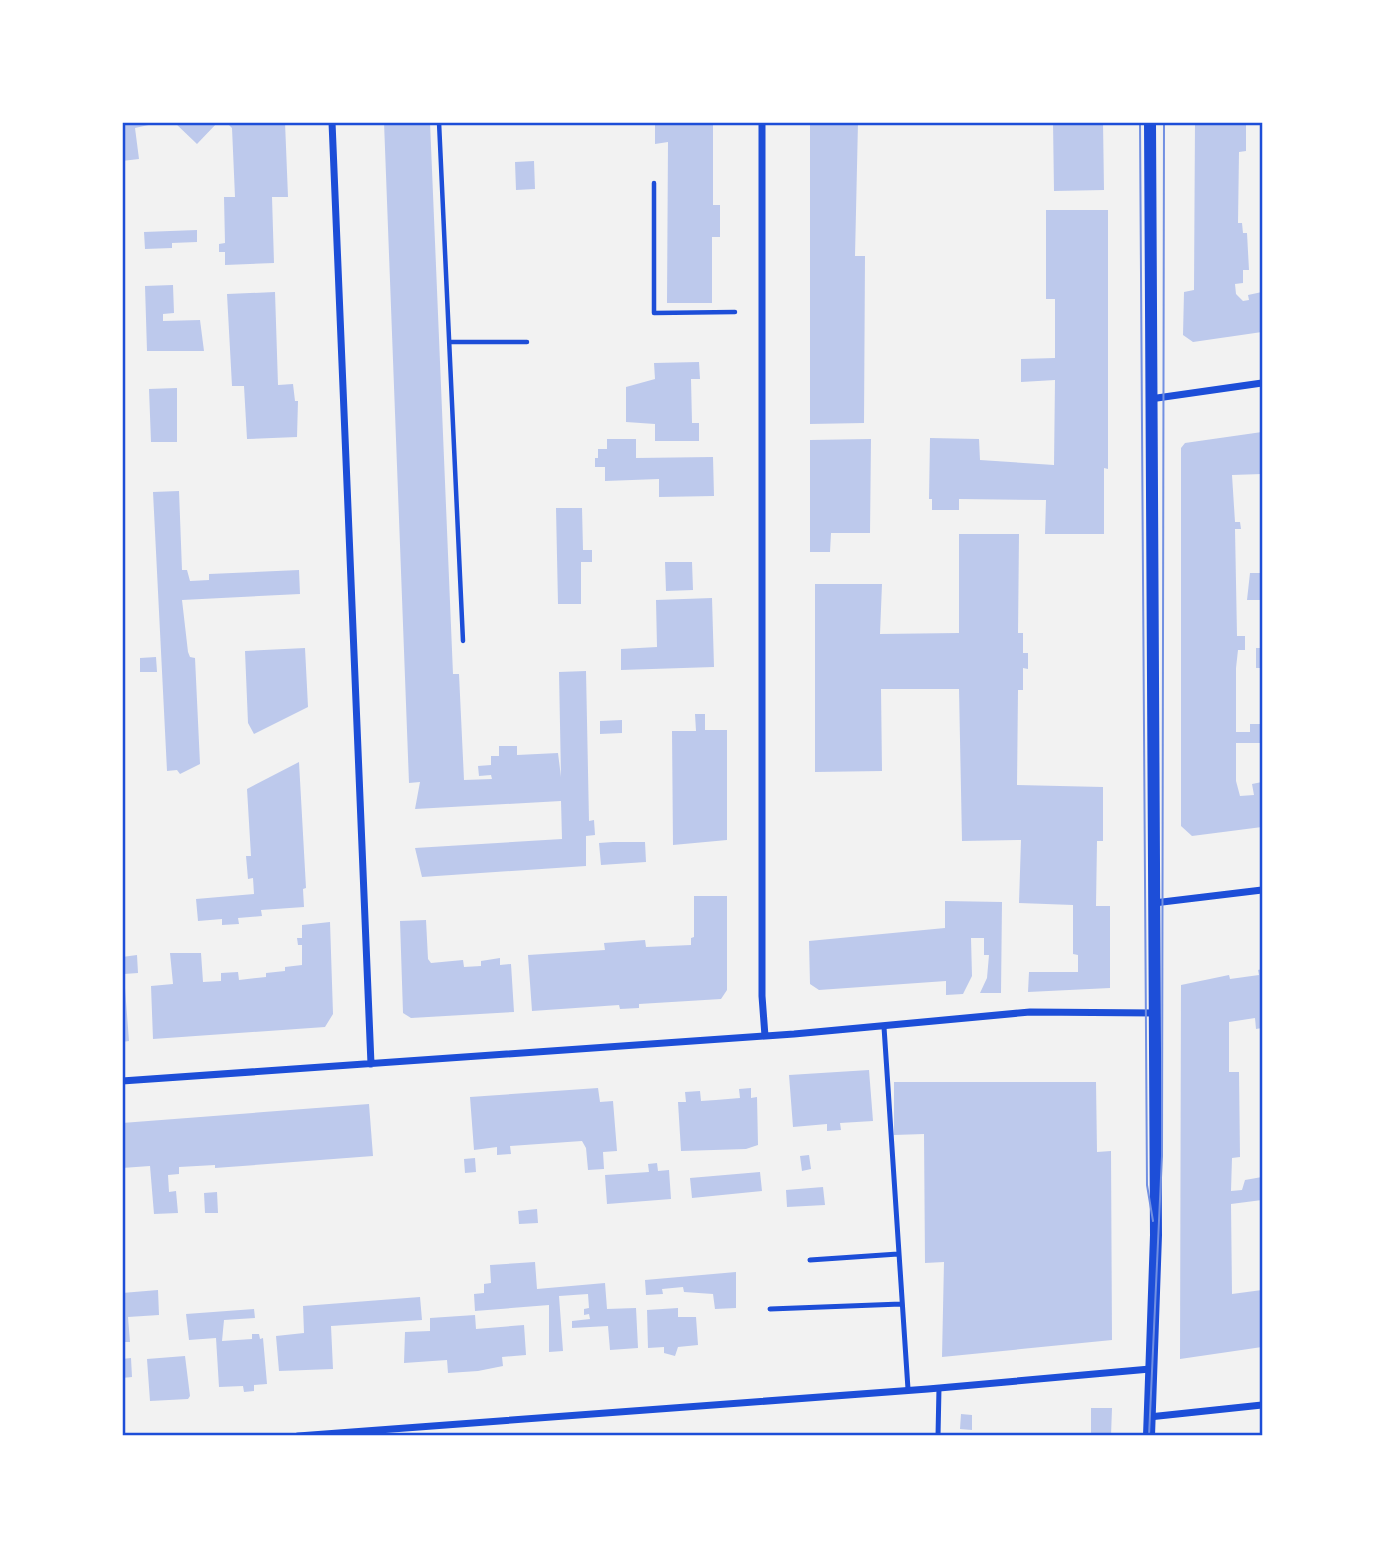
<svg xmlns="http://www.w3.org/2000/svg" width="1385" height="1558" font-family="'Noto Sans',sans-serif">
<rect width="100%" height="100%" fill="#f2f2f2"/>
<path fill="#bdc9ec" d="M122 122H162L135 128 139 159 122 161Z
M174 122H218L197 144Z
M226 122H285L288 197H272L274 263 225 265V252H219V244L225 243 224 197H235L232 128Z
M384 122H430L453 674H459L464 780 492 779 491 775 479 776 478 766 491 765V756H499V746H517V755L558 753 561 777 559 672 586 671 589 821 594 820 595 835 586 836V866L422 877 415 848 562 839 561 801 415 809 420 782 409 783Z
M655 122H713V205H720V237H712V303H667L668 142 655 144Z
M810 122H858L855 256H865L864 423 810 424Z
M1053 122H1103L1104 190 1054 191Z
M1195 122H1246V151L1239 152 1238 223H1242L1243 233H1247L1249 270H1243V283L1235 284 1236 294 1243 301 1249 300 1248 295 1262 292V332L1193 342 1183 335 1184 292 1194 290Z
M534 161 535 189 516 190 515 162Z
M1046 210H1108V469L1104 468V534H1045L1046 500 959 499V510H932V499H929L930 438 979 439 980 460 1054 465 1055 380 1021 382V359L1055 358V299H1046Z
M197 230V242L172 243V248L145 249 144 232Z
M173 285 174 313 163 314V321L200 320 204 351H147L145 286Z
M275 292 278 385 293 384 295 401H298L297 437 247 439 244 386H232L227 294Z
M699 362 700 379H691L692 423H699V441H655V424L626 422V387L655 379 654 363Z
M177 388V442H151L149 389Z
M1262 432V474L1232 475 1235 522H1240L1241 529H1235L1237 636H1245V650H1238L1236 668V732H1250V724H1262V743H1236V781L1240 796 1254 795 1252 784 1262 782V827L1192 836 1181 826V448L1185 443Z
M607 439H636V458L713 457 714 496 659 497V479L605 481V467H595V458H598V449H607Z
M871 439 870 533H831L830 552H810V440Z
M179 491 182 570H187L190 581 209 580V574L299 570 300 594 182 600 188 652 190 657 195 658 200 764 180 774 177 770 167 771 153 492Z
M556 508H582L583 550H592V562H581V604H558Z
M959 534H1019L1018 633H1023V653H1028V669L1023 668V690H1018L1017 785 1103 787V841H1097L1096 906H1110V988L1028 992 1029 972H1078V955L1073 954V905L1019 903 1021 840 962 841 959 689H881L882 771 815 772V584H882L880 634 959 633Z
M665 562H692L693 590 666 591Z
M1250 573H1262L1260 600H1247Z
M712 598 714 667 621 670V649L657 647 656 600Z
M305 648 308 707 254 734 248 723 245 651Z
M1256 648H1262V668H1256Z
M156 657 157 672H140V658Z
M695 714H705V730H727V840L673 845 672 731H696Z
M622 720V733L600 734V721Z
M299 762 306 888 303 889 304 907 261 910 262 916 238 918 239 924 222 925V919L198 921 196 899 254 894 253 878 248 879 246 856H251L247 789Z
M613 842H645L646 862 601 865 599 843Z
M694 896H727V990L721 999 639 1004V1008L620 1009 619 1005 532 1011 528 955 605 950 604 943 645 940 646 947 691 945V938L694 937Z
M945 901 1002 902 1001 993H980L987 978 989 955H984V938H971L972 976 963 994 946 995V981L819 990 810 984 809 941 945 928Z
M426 920 428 959 431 963 463 960 464 967 481 966V961L500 958V965L511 964 514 1012 411 1018 403 1013 400 921Z
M330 922 333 1014 325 1027 153 1039 151 986 173 984 170 953H201L203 982 221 981V973L238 972 239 980 266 977V973L285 971V967L302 965V945H298L297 938H302V925Z
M137 955 138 973 124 974 122 957Z
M1262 969V1028L1256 1029 1255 1018 1229 1022V1072H1239L1240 1157 1232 1158 1231 1191 1242 1190 1245 1180 1262 1177V1200L1231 1204 1232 1294 1262 1290V1347L1180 1359 1181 985 1229 975 1230 979 1259 975 1258 970Z
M122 988H125L129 1041 122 1042Z
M869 1070 873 1121 840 1123 841 1130 827 1131V1124L793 1127 789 1075Z
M894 1082H1096L1097 1152 1111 1151 1112 1340 942 1357 944 1262 925 1263 924 1134 894 1135Z
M598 1088 600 1102 613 1101 617 1151 603 1152 604 1169 588 1170 586 1148 582 1141 510 1146 511 1154 497 1155V1147L474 1150 470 1097Z
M751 1088V1098L757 1097 758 1145 746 1149 681 1151 678 1102H686L685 1092 700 1091 701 1101 716 1100 740 1098 739 1089Z
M369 1104 373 1156 215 1168V1165L179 1167V1174L168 1175 169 1192 176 1191 178 1213 154 1214 150 1166 122 1168V1123Z
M809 1155 811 1169 802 1171 800 1156Z
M475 1158 476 1172 465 1173 464 1159Z
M657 1163 658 1171 669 1170 671 1199 607 1204 605 1175 649 1172 648 1164Z
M760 1172 762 1191 692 1198 690 1178Z
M823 1187 825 1205 787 1207 786 1190Z
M217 1192 218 1213H205L204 1193Z
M537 1209 538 1223 519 1224 518 1211Z
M535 1262 537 1289 605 1283 607 1309 636 1308 638 1348 610 1350 608 1326 572 1328V1321L590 1319 589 1314 584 1315V1309L589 1308 588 1294 559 1296 563 1351 549 1352V1305L475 1311 474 1294 484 1293V1284L491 1283 490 1265Z
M736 1272V1308L715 1309 713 1294 684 1292 683 1287 662 1289 663 1294 646 1295 645 1280Z
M158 1290 159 1315 128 1317 130 1342H122V1293Z
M420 1297 422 1320 331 1326 333 1369 279 1371 276 1336 304 1333 303 1306Z
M678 1308V1317H696L698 1345 678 1347 675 1356 664 1353V1347L648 1348 647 1310Z
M254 1309 255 1318 224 1320 222 1341 252 1339V1334H259L260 1339 263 1338 267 1384 254 1385V1391L244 1392 243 1386 219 1387 216 1338 189 1340 186 1314Z
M475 1315 476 1329 524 1325 526 1355 502 1357 503 1366 478 1371 448 1373 447 1360 404 1363 405 1332 430 1331V1318Z
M185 1356 190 1396 188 1399 150 1401 147 1359Z
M131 1358 132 1377 122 1378V1359Z
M1091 1408H1112L1111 1436H1091Z
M961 1414 972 1415V1430L960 1429Z"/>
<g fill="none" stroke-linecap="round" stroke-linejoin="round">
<path stroke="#1d4ed8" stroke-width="4.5" d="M439 122 463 641
M654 183V313L735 312
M450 342H527"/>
<path stroke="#1d4ed8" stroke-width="5" d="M884 1027 908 1389
M810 1260 898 1254
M770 1309 901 1304
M938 1436 939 1388"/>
<path stroke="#1d4ed8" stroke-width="7" d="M332 122 371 1064
M762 122V996L765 1036
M1150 399 1262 383
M1154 903 1262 890
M122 1081 794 1034 1030 1012 1155 1013
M1149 1417 1262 1405
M298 1436 928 1389 1150 1369"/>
<path stroke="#1d4ed8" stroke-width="12" d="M1149 1436 1156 1235 1150 122"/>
<path stroke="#7290e2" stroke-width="2" d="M1140 122 1147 1185 1153 1221
M1149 1436 1162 1156 1164 122"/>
</g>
<rect width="1385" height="1558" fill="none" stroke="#ffffff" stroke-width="248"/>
<rect x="124" y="124" width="1137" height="1310" fill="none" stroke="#1d4ed8" stroke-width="2.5"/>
</svg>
